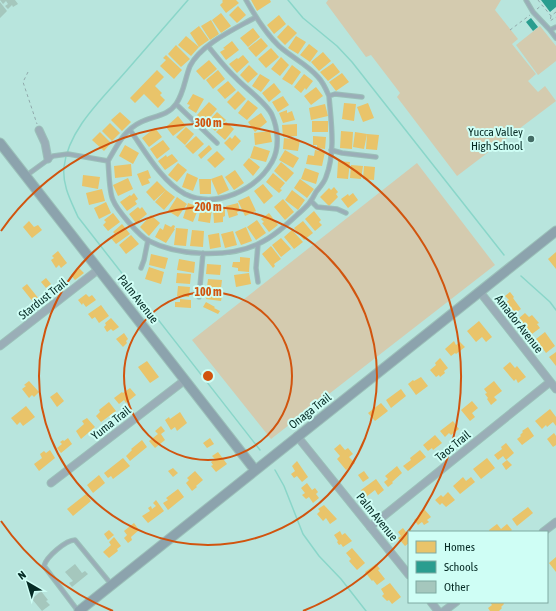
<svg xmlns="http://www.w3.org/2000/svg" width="556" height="611" font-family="'Asap Condensed',sans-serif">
<rect width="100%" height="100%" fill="#b8e5dd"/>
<path fill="#d4cbaf" d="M328 0H501L495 10 518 39 512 44 536 74 528 81 538 92 545 86 556 101 457 176 397 97 400 93 371 55 366 57 326 3Z
M540 26 556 46V61L538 75 516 45Z
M417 163 495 265 271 439 192 340Z"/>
<path fill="#e9c46a" d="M223 0H236L239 3 226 13 220 5 223 2 222 1Z
M251 0H270L271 2 257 11Z
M238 6 246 15 237 23 229 15Z
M221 13 231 26 221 33 212 20Z
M279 15 286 24 274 34 267 25Z
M211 20 219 34 210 40 201 26Z
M288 25 297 33 285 45 277 37Z
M199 26 209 40 199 47 190 33Z
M253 28 260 37 248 47 240 38Z
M186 36 199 47 191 56 178 45Z
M296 36 306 42 298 54 288 48Z
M261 38 268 46 256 57 248 48Z
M232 41 239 50 226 60 220 52 225 49 223 48Z
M309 44 318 51 310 62 300 55Z
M176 45 190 59 181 67 168 54Z
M271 48 279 57 266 68 258 59Z
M323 52 331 61 319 71 311 62Z
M166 55 182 70 174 79 160 66 166 60 163 58Z
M243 55 249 62 237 73 229 64 237 58 238 59Z
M281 57 289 65 280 76 271 69Z
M209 60 217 69 204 80 196 71Z
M333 63 340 72 328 81 320 72Z
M249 65 258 74 248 83 240 75Z
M292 65 301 72 292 85 282 79Z
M157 70 164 77 155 86 162 93 160 95 165 100 158 108 144 94 135 103 130 98Z
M218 70 225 79 213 89 206 80Z
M342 73 349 82 336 91 329 82Z
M260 74 270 80 261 92 252 86Z
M304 74 313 81 306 90 305 88 301 93 294 87Z
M228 81 236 90 225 99 217 90Z
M274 83 281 92 269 102 262 93Z
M316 87 323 96 311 105 304 96Z
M238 91 246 99 235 110 227 102Z
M193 94 204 99 196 113 188 108 190 105 187 104Z
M283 96 289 105 278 112 272 102Z
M248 100 258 108 247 120 238 113Z
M209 102 217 109 206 122 197 115Z
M344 103 356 104 354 121 342 119Z
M368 103 374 118 363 122 357 107Z
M325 104 328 116 311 120 309 108Z
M287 110V113L292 111 295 120 283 123 279 113Z
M120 112 131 122 122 131 111 120Z
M217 112 226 120 215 131 207 123Z
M261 113 267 122 255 132 248 122Z
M178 116 186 126 173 136 166 127Z
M312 121H328V132H312Z
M226 122 234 129 225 140 216 132Z
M110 123 120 133 112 141 102 131Z
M297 124V136L283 137 282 125Z
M186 127 194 134 185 145 176 137Z
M155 128 162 137 149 147 142 138Z
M270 131 272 142 255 145 254 133Z
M341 131 353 132 352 149 340 148Z
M100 132 111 143 104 151 92 140Z
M355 132 367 134 364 149 353 147Z
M367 134 379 135 377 150 366 149Z
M235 135 241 141 232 151 224 143 230 137 232 139Z
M196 136 204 144 193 154 185 146Z
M313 136 326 137 325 149 317 148V145H313Z
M284 138 300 140 298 151 283 149Z
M163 140 170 149 157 159 150 149Z
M125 145 139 153 133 164 119 156Z
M209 145 212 149 201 159 198 155Z
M254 146 270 151 266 162 250 158Z
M285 150 299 158 293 168 279 160Z
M315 150 325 152 322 166 306 164 308 155 314 156Z
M217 151 225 159 215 168 207 160Z
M172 154 178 161 165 170 158 161 166 155 167 157Z
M249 158 260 167 253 176 243 165Z
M338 161 350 162 348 179 337 178Z
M281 162 294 173 286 182 274 171Z
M178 163 187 170 177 182 168 175Z
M131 164 132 176 115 178 114 166Z
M351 165 363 166 361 179 350 178Z
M364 166 375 167 374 180 363 179Z
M305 168 319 173 316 184 301 179Z
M148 170 151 178 148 179 150 183 142 186 137 174Z
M235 170 244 183 234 190 225 177Z
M187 173 198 178 193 191 182 187Z
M273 173 285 183 280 189 282 190 279 193 266 182Z
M83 175 100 177 98 189 82 186Z
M222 175 229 190 218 195 211 179Z
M128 178 133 189 118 196 113 185Z
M199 179H211V194H200Z
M300 179 314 189 307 198 294 188Z
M157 181 166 190 154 201 146 192Z
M263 184 273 196 264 204 254 191Z
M334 187 338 192 336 194 338 197 329 206 320 197 329 188 331 190Z
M102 189 105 201 89 205 86 193Z
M166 190 175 197 164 210 155 202Z
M292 190 305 200 298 210 285 200Z
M134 193 138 199 135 201 137 204 127 211 120 202 130 195 131 196Z
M353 193 358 200 348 208 341 199 348 194 349 196Z
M249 196 256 211 245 216 238 201Z
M177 197 187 204 178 217 168 211Z
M283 199 294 212 285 220 274 207Z
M106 202 111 213 99 219 94 208Z
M188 203 199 207 193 222 183 218Z
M238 203 240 211 237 212 238 215 229 218 226 206Z
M201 206 212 208 210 223 198 221Z
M138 207 140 209 142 207 147 214 136 223 129 214Z
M225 207V216L223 217V222L214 223 213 208Z
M314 211 321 220 319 222 322 225 315 231 305 219Z
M113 213 120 222 108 231 103 225 106 222 104 220Z
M269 213 278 225 269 232 262 223 264 222 261 219Z
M151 215 160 223 149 236 140 227Z
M257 220 266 233 256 240 247 227Z
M29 221 34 227 38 225 42 230 32 238 23 227Z
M303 221 313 233 304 240 294 228Z
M122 224 130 234 116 244 110 237 115 234 113 232Z
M165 224 171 227 173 225 175 226 174 229H175L166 243 155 237 160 228 163 230Z
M246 227 252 241 241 245 235 232Z
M176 228 188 229 186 246 174 245Z
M192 230 204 231 203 247 190 246Z
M292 230 303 242 294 249 284 237Z
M233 231 237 245 225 248 221 234Z
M219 233 221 247 210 249 208 235Z
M131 235 139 244 126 254 119 245Z
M281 238 291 249 281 257 272 245Z
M271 246 281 259 274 264 275 266 273 268 262 254Z
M58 251 67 263 61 268 59 265 56 268 51 260 54 258 52 256Z
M556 252V269L548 259Z
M151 254 168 258 165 269 149 265Z
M240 257 250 258 249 272 238 271V268L232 267 233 262H240Z
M179 259 195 262 194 273 177 270Z
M207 264 221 265 220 275 206 274Z
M149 267 164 272 161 284 145 279Z
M79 268 84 273 75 280 71 275Z
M177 273 191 274 190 284 176 283Z
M249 273 251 284 236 287 234 275Z
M46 278 51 284 46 288 41 282Z
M208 279 222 280 221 288 207 287Z
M27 284 43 304 38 308 22 288Z
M178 286 190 287 189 297 177 296Z
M207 291 218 292V295L222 296 221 301 206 299Z
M510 292 514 297 513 298 521 309 515 313 506 302 509 300 505 296Z
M86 294 89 297 92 295 96 300 86 307 83 303 82 305 78 300Z
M180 299 191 300V308L175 307V302H180Z
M206 302 215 307 214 308 220 311 218 314 203 307Z
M101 305 109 316 99 323 95 317 92 319 88 314Z
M525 313 529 317 532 315 539 323 537 324 540 328 532 334 519 318Z
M111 318 119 327 113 331 111 329 107 332 104 327 106 325 105 323Z
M479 321 492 337 486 342 482 337 476 342 467 331Z
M545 332 555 346 546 353 536 339Z
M124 333 128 339 126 341 127 343 123 347 116 339Z
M454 341 456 345 460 342 465 347 456 354 455 353 451 356 445 349Z
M556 352V366L549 357Z
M440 358 448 368 444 371 445 373 440 377 439 375 436 377 430 370 436 365 435 363Z
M147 361 159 377 150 383 138 367Z
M510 362 515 368 517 366 526 377 518 383 516 379 514 381 503 368Z
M421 377 428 386 416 395 408 384 413 380 414 381Z
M29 381 39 392 34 397 32 395 29 398 22 389 26 386 24 385Z
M494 381 502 391 494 397 497 400 491 405 487 399 488 398 485 394 487 393 484 389Z
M130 388 136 395 126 403 124 400 119 404 114 398 122 392 123 393Z
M401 389 406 396 391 408 386 400Z
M57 392 64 401 57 407 50 397Z
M472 401 478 408 472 413 475 417 470 421 461 410Z
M109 402 116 411 101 422 96 416 100 412 99 410Z
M381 403 388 411 375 421 368 413Z
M26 406 35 417 23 426 20 422 17 425 11 418Z
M550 409 556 417V426L553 422 547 427 546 425 542 429 535 421Z
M180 412 187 423 177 431 175 427 171 430 165 420 169 417 170 419Z
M87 418 95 427 81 439 76 431 84 424 82 421Z
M453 421 459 429 451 435 449 433 445 437 440 431Z
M161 426 165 431 161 434 165 440 155 448 149 441 158 434 155 431Z
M528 427 534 436 522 445 517 439 521 436 520 435 523 432 522 431Z
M554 433 556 436V445L553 447 547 439Z
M435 435 442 443 433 450 432 448 428 451 423 445Z
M68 438 72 444 61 453 57 448 62 444 60 442 63 440 64 441Z
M210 438 214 444 207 448 203 443Z
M142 440 147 447 130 461 126 456 132 450 131 449Z
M506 443 514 453 506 460 503 456 498 460 494 455 502 449 501 447Z
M340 444 345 450 348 448 353 454 349 457 355 463 346 470 337 459 340 456 334 449Z
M50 450 55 458 39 471 34 464 42 458 40 454 44 451 46 453Z
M420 450 426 457 408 471 403 466 411 460 410 458Z
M218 452 227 464 216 472 211 466 213 465 211 462 215 459 212 456Z
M123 458 130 466 113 479 111 476 108 478 104 473Z
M487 458 495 468 481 479 473 469Z
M507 460 512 465 506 470 502 464Z
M297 461 308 477 302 482 297 476 294 478 291 474 295 471 292 466Z
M397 466 402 473 392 482 393 483 388 487 384 482 388 479 385 476Z
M173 468 178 473 173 477 168 471Z
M195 471 203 480 196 486 197 487 192 491 186 483 189 480 187 478Z
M364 471 369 478 363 482 358 475Z
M99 475 105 483 93 493 87 485Z
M463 477 466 481 471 477 475 482 460 494 453 486Z
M376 479 384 490 378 495 375 490 366 497 361 490Z
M307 483 312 490 315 488 318 492 316 494 319 498 313 503 309 497 306 499 302 495 305 493 301 488Z
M178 489 184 497 168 510 163 503 168 500 166 498Z
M448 492 455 500 446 507 442 503 440 505 435 500 441 495 443 497Z
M86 494 91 501 73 516 67 509Z
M156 500 164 511 148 523 142 516 150 511 148 508 151 506 152 509 156 506 153 503Z
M324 505 337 519 330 524 326 518 323 521 317 514 320 511 318 509Z
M528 507 533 513 517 526 512 519Z
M424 509 431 517 427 520 429 522 424 525 422 522 418 525 414 520 421 514 419 513Z
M134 523 139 530 131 537 132 540 128 543 124 538 127 535 124 531Z
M497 524 501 529 507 524 512 530 510 532H490L489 530Z
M403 528 406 532 410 529 412 532H409V543L405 546 398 538 401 536 398 532Z
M109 530 114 535 108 540 104 534Z
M340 531 342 535 345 533 352 541 343 547 341 544 339 545 337 542 338 541 334 535Z
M114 537 121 546 117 549 118 551 109 558 103 552 111 545 109 542Z
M352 548 365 563 357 570 349 561 351 559 346 553Z
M556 557V572L549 563Z
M376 564 380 569 378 570 385 579 377 585 373 580 372 581 365 572Z
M390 583 401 597 392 604 389 600 387 601 382 596 384 594 381 589Z
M490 602H503L504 604 501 607 502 608 499 611H490L488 608 492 605Z"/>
<path fill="#2a9d8f" d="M541 0H556V7L550 12Z
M531 18 538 27 533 31 526 22Z"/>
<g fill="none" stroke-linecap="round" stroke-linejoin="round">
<path stroke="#8ad6c9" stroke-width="1.5" d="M188 0C168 23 148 46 128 69 104 97 68 129 64 167 62 185 71 201 78 217L260 450
M288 0 303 18 337 46 352 62 504 255
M521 276 550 302 556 310
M275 470 284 486 303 534 319 556 341 579 366 611"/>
</g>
<path fill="#a5c7bd" d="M0 0H15L18 4 13 7 12 5 8 9 5 6 8 4 6 1 3 4Z
M0 2 7 11 0 18Z
M75 564 82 573 85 571 88 574 72 587 69 583 73 581 65 572Z
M41 591 48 600 46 601 50 605 42 611 32 599Z"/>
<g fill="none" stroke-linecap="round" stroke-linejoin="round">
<g stroke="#9bc0b9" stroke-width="5.5">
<path id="lane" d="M246 0C255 16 265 33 279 46 291 57 307 64 318 77 323 82 326 89 329 96L335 94 362 97
M526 0 533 12 550 30 556 27
M550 30 556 38
M176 104 217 143
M130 130C145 151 162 182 185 194 216 209 256 190 272 162 280 148 278 129 272 115 267 103 245 88 236 78 225 68 217 57 208 46
M331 150 342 153 376 157
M108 161C109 171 109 192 113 200 117 210 139 236 149 241 178 256 228 258 258 244 273 237 285 226 297 215 307 206 310 204 316 192 320 187 324 183 326 177 336 151 331 122 329 96
M27 175 53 156 68 154 108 161C117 146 124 130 141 122 153 116 168 116 176 104 184 93 185 78 190 66 201 44 235 29 256 17
M312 202 317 207 337 209 346 213
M258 244 256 268 258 282
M141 268 144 260 148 240
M199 297 203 253
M78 611 44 566C46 557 66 540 75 540L111 584"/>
</g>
<g stroke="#9bc0b9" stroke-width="9">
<path id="street" d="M39 130 45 143 48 159
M480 292 556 389
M0 346 99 269
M297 436 409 575
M51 483 185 380
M370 527 550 382
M543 532 556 522
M431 602 438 611
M444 611 456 602"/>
</g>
<g stroke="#9bc0b9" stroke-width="11">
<path id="secondary" d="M0 143 255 470
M79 611 556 231"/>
</g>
<path stroke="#91aaac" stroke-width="1" stroke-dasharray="3 3" stroke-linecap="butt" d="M538 0 551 16 556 12
M537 9 542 5
M551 16 550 21 556 17
M510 30 530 15
M28 72 23 82 37 124"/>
<use href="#lane" stroke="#9aaeb7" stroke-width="3.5"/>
<use href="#street" stroke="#9aaeb7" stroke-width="7"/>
<use href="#secondary" stroke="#8ca3ad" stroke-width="9"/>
</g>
<g fill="none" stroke="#d1540e" stroke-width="2">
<circle cx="208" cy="376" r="84"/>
<circle cx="208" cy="376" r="169"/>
<path d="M113 611A253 253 0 0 1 1 521M1 231A253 253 0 1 1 303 611"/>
</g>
<circle fill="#446c65" stroke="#cffef5" stroke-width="1.5" cx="531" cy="139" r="4"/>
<g text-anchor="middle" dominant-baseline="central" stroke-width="4" stroke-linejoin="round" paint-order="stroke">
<g font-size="12" fill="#062b25" stroke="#cffef5" text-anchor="end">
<text x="523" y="132">Yucca Valley<tspan x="523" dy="14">High School</tspan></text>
</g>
<g font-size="12" fill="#062b25" stroke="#cffef5">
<text transform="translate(43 299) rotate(-38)">Stardust Trail</text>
<text transform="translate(138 299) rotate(52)">Palm Avenue</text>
<text transform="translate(519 324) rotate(52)">Amador Avenue</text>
<text transform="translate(310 411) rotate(-38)">Onaga Trail</text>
<text transform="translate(111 423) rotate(-38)">Yuma Trail</text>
<text transform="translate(453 446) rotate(-39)">Taos Trail</text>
<text transform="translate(377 517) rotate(51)">Palm Avenue</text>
</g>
</g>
<circle cx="208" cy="376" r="6" fill="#d1540e" stroke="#cffef5" stroke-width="2"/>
<g font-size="12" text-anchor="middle" font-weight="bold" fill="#d1540e" stroke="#cffef5" stroke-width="4" stroke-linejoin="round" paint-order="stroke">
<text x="208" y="127">300 m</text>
<text x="208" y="211">200 m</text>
<text x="208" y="296">100 m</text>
</g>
<rect x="408" y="531" width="140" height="72" fill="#cffef5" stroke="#7faaa2"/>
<rect x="416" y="541" width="20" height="12" fill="#e9c46a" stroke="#7faaa2"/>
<text x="444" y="551" font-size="12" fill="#062b25">Homes</text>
<rect x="416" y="561" width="20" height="12" fill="#2a9d8f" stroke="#7faaa2"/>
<text x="444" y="571" font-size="12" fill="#062b25">Schools</text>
<rect x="416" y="581" width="20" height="12" fill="#a5c7bd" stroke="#7faaa2"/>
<text x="444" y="591" font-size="12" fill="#062b25">Other</text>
<g transform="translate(28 583) rotate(322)" stroke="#cffef5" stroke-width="3" paint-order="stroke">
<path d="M0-3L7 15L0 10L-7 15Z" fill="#062b25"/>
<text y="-6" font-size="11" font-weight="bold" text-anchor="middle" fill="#062b25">N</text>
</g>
</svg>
